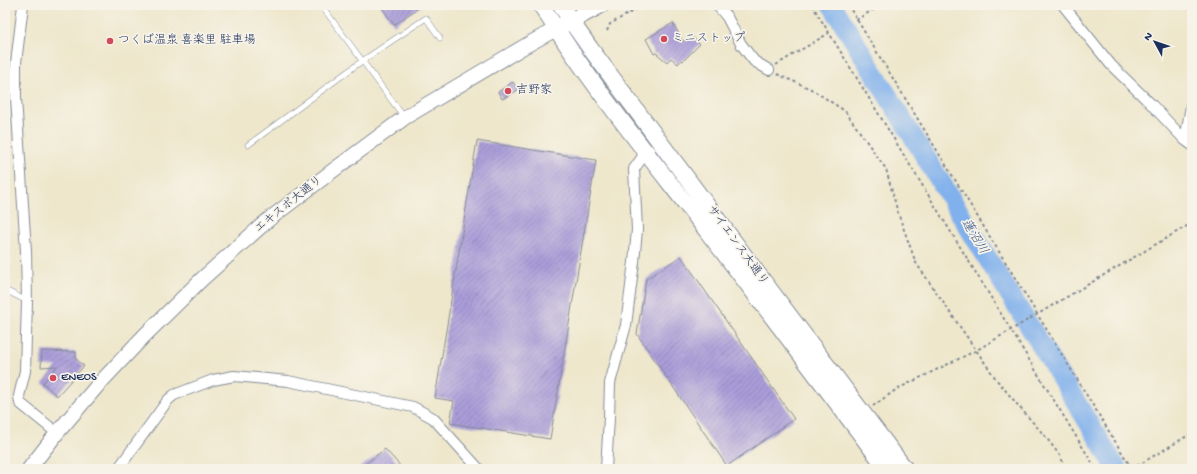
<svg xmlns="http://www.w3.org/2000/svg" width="1197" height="474" font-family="'Gochi Hand','Klee One',sans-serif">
<defs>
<pattern id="building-hatch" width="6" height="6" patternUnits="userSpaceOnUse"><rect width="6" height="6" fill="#aa9dd9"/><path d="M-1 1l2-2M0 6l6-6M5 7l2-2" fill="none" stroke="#8a80b3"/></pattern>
</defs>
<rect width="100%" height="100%" fill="#f7f3e8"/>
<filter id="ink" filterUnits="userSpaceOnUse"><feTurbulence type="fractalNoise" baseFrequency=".025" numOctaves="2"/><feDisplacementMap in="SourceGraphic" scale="8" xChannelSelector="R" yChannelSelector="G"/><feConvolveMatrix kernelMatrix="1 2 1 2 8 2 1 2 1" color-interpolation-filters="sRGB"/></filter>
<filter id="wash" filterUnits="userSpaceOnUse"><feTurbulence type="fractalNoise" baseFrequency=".012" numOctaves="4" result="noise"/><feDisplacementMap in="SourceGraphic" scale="16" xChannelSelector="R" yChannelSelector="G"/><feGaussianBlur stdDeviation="0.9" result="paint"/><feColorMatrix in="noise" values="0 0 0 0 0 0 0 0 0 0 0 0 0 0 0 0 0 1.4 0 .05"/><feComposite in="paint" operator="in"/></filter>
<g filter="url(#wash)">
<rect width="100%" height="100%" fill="#eee7cc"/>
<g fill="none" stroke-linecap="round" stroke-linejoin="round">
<path stroke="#81b1ec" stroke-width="20" d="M832 5 1117 469"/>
</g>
<g id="blocks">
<path fill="url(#building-hatch)" d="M380 5H422L394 25Z
M673 23 683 42 690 35 700 44 683 61 681 60 678 64 671 58 667 62 656 53 654 54 646 39Z
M513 82 518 90 502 99 498 92Z
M477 141 596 160 550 439 450 423 454 401 435 398Z
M681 256 794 419 727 466 637 334 646 279Z
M42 351 76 352V359L84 366 57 396 43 383 57 366 41 367Z
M385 449 403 469H358Z"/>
</g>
</g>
<g filter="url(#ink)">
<use href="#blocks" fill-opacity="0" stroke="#848b95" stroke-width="1"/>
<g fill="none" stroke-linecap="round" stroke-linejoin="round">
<g stroke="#848b95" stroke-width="6">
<path id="lane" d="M321 5 404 117
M248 145 362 61 426 18 440 38
M5 290 27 301"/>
</g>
<g stroke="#848b95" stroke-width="12">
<path id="street" d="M23 5 16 63V98L26 251 27 301 25 371 19 396 20 403 57 433
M717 5 727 17 741 44 754 61 769 70
M1063 5 1111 65 1151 104 1185 140 1192 145
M1185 140 1191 106 1192 104
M118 469 168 400 174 395 213 380 234 376 288 381 413 407 433 418 479 469
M606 469 609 418 610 383 626 325 634 262 637 230 634 169 646 152 649 150"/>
</g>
<g stroke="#848b95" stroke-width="16">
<path id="secondary" d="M29 469 57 433 98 385 144 336 202 279 268 220 331 172 404 118 525 46 556 29"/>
</g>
<g stroke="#848b95" stroke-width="18">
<path id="primary" d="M541 5C590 84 650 157 707 231 768 310 827 390 887 469
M561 5 571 21 590 48 755 270 905 469
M563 25 601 5"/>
</g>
<path stroke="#848b95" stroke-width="2" stroke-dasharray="3 3" stroke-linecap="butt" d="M812 5 1096 469
M848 5 1132 469
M856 20 881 5
M607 31 610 24 644 5
M776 65 829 33
M777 74 811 89 845 111 886 169 898 213 916 263 996 379 1021 409 1045 436 1061 457 1065 469
M873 406 897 389 977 350 1192 223
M1132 469 1192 433"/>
<use href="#lane" stroke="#fff" stroke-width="5"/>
<use href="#street" stroke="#fff" stroke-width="10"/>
<use href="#secondary" stroke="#fff" stroke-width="14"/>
<use href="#primary" stroke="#fff" stroke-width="16"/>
</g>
</g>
<g fill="#d1495b" stroke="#f7f3e8" stroke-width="1.5">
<circle cx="664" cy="39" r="4"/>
<circle cx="110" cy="41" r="4"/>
<circle cx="508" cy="91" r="4"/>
<circle cx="53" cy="378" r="4"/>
</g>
<g text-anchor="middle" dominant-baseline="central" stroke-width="3.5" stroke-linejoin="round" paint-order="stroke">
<g font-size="12" fill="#1b2f5e" stroke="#f7f3e8" text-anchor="start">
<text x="672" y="39">ミニストップ</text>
<text x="118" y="41">つくば温泉 喜楽里 駐車場</text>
<text x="516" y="91">吉野家</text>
<text x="61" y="378">ENEOS</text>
</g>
<g font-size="12" fill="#1b2f5e" stroke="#f7f3e8">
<text transform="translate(289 205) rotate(-39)">エキスポ大通り</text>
<text transform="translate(737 246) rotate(54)">サイエンス大通り</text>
</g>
<g font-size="13" font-style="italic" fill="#3a5689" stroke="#f7f3e8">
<text transform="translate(974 237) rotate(59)">蓮沼川</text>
</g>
</g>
<rect width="1197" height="474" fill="none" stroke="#f7f3e8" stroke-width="20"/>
<g transform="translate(1155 42) rotate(310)" stroke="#f7f3e8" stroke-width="3" paint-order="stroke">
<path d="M0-3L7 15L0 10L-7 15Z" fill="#1b2f5e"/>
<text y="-6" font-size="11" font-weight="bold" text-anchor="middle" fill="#1b2f5e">N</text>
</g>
</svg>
